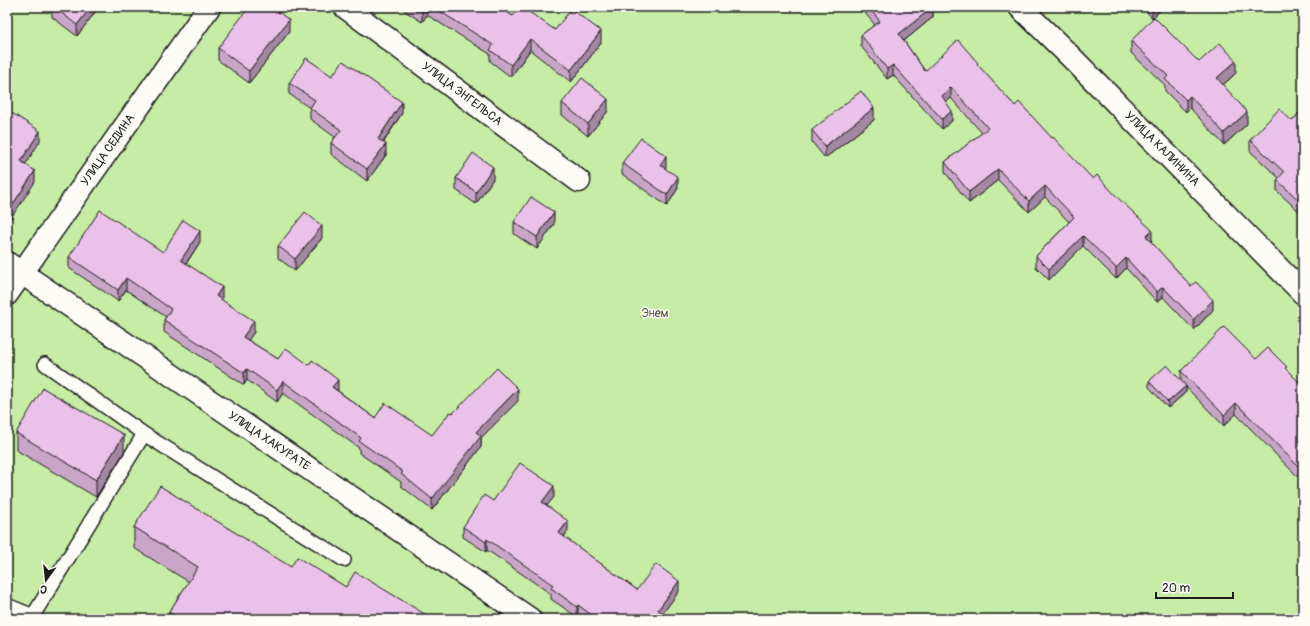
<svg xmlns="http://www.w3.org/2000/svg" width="1310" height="626" font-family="Pangolin,sans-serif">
<rect width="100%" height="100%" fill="#f9f0f4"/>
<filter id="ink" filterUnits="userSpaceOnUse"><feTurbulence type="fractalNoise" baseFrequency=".025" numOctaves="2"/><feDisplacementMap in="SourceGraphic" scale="8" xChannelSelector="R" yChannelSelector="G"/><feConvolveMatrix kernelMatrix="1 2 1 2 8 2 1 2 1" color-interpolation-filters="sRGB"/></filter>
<g filter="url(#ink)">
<path fill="#c7eca6" stroke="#728461" d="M7 7H1303V619H7Z"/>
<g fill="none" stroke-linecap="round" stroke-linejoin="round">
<g stroke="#1c1c1c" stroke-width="16">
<path id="service" d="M45 364 144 434
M31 619 144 434 344 560"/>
</g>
<g stroke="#1c1c1c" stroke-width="25">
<path id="minor" d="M345 7 579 181
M1020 7 1073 59 1303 293
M7 263 530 619"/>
</g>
<g stroke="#1c1c1c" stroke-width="25">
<path id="tertiary" d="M7 294 209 7"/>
</g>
<g stroke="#1c1c1c" stroke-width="25">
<path id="secondary" d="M7 610 29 619"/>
</g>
<use href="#service" stroke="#fdfcf7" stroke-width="13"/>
<use href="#minor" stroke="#fdfcf7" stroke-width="22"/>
<use href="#tertiary" stroke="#fdfcf7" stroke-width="22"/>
<use href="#secondary" stroke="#fdfcf7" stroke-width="22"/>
</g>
<path fill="#c9a6c8" stroke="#1c1c1c" d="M52 7H99L77 36 52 17Z
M405 7H499L513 16 555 30 601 43 571 82 530 50 511 77 490 61V54L427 15 422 22 405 11Z
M794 7H803L799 11Z
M860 7H933V17L904 41 925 71 978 66 1015 106 1052 138 1152 240 1151 242 1213 310 1194 330 1163 297 1157 302 1126 268 1116 279 1083 246 1049 280 1036 267V256L1069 222 1045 197 1029 212 998 180 969 203 945 172V162L982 133 951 98 946 102 952 121 942 129 893 75 887 79 861 46V35L875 25Z
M1143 7H1164L1152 18Z
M289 32 249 83 218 60V48Z
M1131 41 1236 73 1223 85 1247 124 1224 145 1190 108 1186 112 1165 91V85L1131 53Z
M332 76 402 113 384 142 386 155 367 181 331 154V143L335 137 310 119V108L289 94V83Z
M562 103 608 111 588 136 562 115Z
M1303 109V215L1277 191V180L1279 178 1250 151V140L1292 121Z
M874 120 825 158 812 142V130Z
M622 163 666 167 665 168 678 188 667 206 622 174Z
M456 178 493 179 476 204 456 190Z
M514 222 554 224 537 249 514 234Z
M322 238 295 271 278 258V246Z
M200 242 186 264 222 299 221 300 254 332 248 340 278 359 338 391 375 418 432 435 453 413 518 401 481 438V447L432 510 401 486V482L359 453V448L283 393 277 402 247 380 244 385 164 332V320L166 317 126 290 118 301 69 268V257L163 252Z
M1256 359 1287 370 1303 386V475L1299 478 1236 414 1224 426 1186 387V392L1168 408 1149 387V381L1181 380V371Z
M16 433 124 452 96 497 16 450Z
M554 497 547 505 568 531 564 537 637 590 679 591 663 613 671 619H583L578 616 577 617 551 599V594L487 550 486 552 463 537V527L493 501Z
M134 527 291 567 433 619H169V612L189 582 134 548Z"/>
<path fill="#a487a2" stroke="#1c1c1c" d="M91 7H99L77 36V25Z
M424 7H427V15L422 22V11Z
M799 7H803L799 11Z
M933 7V17L899 45V34Z
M1083 7H1087L1083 10Z
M1152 7H1164L1152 18Z
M289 20V32L249 83V71Z
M601 31V43L571 82V70Z
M530 39V50L511 77V65Z
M1236 61V73L1217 90V78Z
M893 65V75L887 79V69Z
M951 87V98L942 106V96Z
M1190 96V108L1186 112V100Z
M608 99V111L588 136V124Z
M402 102V113L378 150V139Z
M874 108V120L825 158V146Z
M952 111V121L942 129V119Z
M1247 112V124L1224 145V133Z
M40 131V141L21 172V161Z
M386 144V155L367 181V169Z
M666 156V167L660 176V165Z
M493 167V179L476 204V192Z
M998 169V180L969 203V192Z
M35 171V182L7 224V213Z
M678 177V188L667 206V195Z
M1045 186V197L1029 212V201Z
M554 212V224L537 249V237Z
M322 226V238L295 271V259Z
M1152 230V240L1146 247V236Z
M200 231V242L181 271V260Z
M1083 236V246L1049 280V269Z
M1126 258V268L1116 279V268Z
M126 278V290L118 301V290Z
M222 287V299L216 308V296Z
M1163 287V297L1157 302V292Z
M1213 300V310L1194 330V319Z
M254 321V332L243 348V337Z
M247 369V380L244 385V373Z
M338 380V391L332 387Z
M283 381V393L277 402V390Z
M1186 386V392L1168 408V402Z
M518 389V401L481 438V447L432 510V499L476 432Z
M1236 403V414L1224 426V415Z
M124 435V452L96 497V480Z
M1303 464V475L1299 478V467Z
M554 486V497L542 512V502Z
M568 521V531L559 543V533Z
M487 539V550L486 552V542Z
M679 581V591L659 619 658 610Z
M578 605V616L577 617V607Z"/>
<path fill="#eac1e8" stroke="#1c1c1c" d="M54 7H91L77 25Z
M249 7H272L289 20 249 71 218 48Z
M416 7H424L422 11Z
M433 7H499L513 16 520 7H522L555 30 571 9 601 31 571 70 530 39 511 65 490 50 493 45Z
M868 7H933L899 34 925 71 958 40 978 63 977 64 1015 106 1019 102 1052 138 1053 137 1093 179 1097 175 1117 197 1152 230 1146 236 1191 286 1196 282 1213 300 1194 319 1163 287 1157 292 1126 258 1116 268 1083 236 1049 269 1036 256 1074 217 1045 186 1029 201 998 169 969 192 945 162 988 128 951 87 942 96 952 111 942 119 893 65 887 69 861 35 880 21Z
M1154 17 1199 62 1220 43 1236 61 1217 78 1247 112 1224 133 1190 96 1186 100 1165 79 1168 76 1131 41Z
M306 58 332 76 343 61 402 102 378 139 386 144 367 169 331 143 341 130 310 108 315 100 289 83Z
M582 78 608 99 588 124 562 103Z
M861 91 874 108 825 146 812 130Z
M1279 109 1292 121 1303 109V204L1277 180 1284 172 1250 140Z
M7 110 40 131 21 161 35 171 7 213Z
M641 138 666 156 660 165 678 177 667 195 622 163Z
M473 153 493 167 476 192 456 178Z
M531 197 554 212 537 237 514 222Z
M100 210 163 252 183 220 200 231 181 260 222 287 216 296 254 321 243 337 278 359 286 348 309 365 312 360 338 380 332 387 375 418 385 403 432 435 450 412 453 413 497 368 518 389 476 432 481 436 432 499 401 474 403 472 359 441 361 438 283 381 277 390 247 369 244 373 164 320 171 309 126 278 118 290 69 257Z
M305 212 322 226 295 259 278 246Z
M1224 327 1256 359 1268 348 1287 367 1285 368 1303 386V464L1299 467 1236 403 1224 415 1181 371Z
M1167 365 1186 386 1168 402 1149 381Z
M43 388 124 435 96 480 16 433Z
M520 463 554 486 542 502 568 521 559 533 637 590 656 564 679 581 658 610 671 619H597L578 605 577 607 551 588 553 585 487 539 486 542 463 527 484 495 493 501Z
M160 486 291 567 297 557 346 587 355 572 433 619H179L169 612 198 567 134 527Z"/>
</g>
<g text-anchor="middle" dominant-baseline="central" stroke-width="3" stroke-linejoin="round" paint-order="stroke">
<g font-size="12" fill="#1c1c1c" stroke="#fdfcf7">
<text transform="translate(462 94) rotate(37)">УЛИЦА ЭНГЕЛЬСА</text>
<text transform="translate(1162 149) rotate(45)">УЛИЦА КАЛИНИНА</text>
<text transform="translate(108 150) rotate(-55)">УЛИЦА СЕДИНА</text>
<text transform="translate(269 441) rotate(34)">УЛИЦА ХАКУРАТЕ</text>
</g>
<g font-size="12" fill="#4f5a45" stroke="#fdfcf7">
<text x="655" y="313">Энем</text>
</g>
</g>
<rect width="1310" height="626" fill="none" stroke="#fdfcf7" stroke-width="24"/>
<rect x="12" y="12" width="1286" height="602" fill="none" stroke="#1c1c1c" stroke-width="1.5" filter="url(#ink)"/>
<g transform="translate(46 580) rotate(195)" stroke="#fdfcf7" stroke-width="3" paint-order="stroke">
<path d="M0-3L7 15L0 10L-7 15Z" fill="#1c1c1c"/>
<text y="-6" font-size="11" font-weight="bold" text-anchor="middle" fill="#1c1c1c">С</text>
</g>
<path d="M1156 592v6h77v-6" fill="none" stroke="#1c1c1c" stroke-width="2"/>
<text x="1162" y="592" font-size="12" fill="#1c1c1c" stroke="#fdfcf7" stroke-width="3" paint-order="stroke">20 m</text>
</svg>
